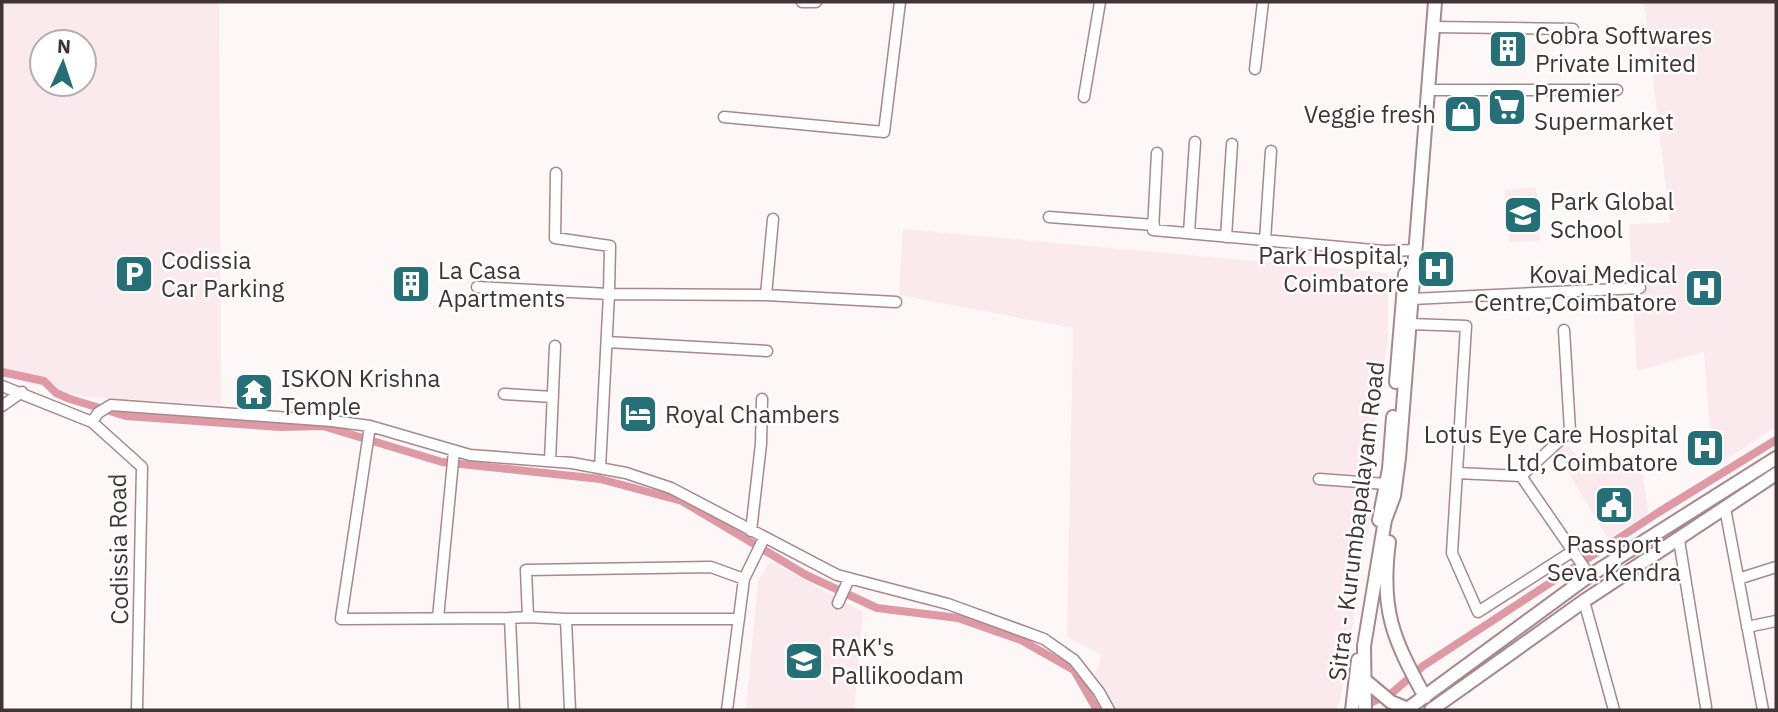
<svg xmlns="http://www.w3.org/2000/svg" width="1778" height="712" font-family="'IBM Plex Sans',sans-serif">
<rect width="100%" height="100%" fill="#fef7f8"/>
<path fill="#fbeaed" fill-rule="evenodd" d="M2 2H219L221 405 85 397 2 376ZM84 42V84H42V42Z
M1644 2H1776V427L1713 468 1704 352 1637 371 1629 224 1670 223Z
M1536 187 1540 241 1509 242 1505 190Z
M903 229 1388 273V341L1371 445 1370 519 1340 702 1335 710H1116L1095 675 1101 655 1067 637 1073 328 899 295Z
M1566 443 1578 457 1641 456 1648 513 1608 539 1555 451Z
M770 561 863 612 854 710H746L758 581Z"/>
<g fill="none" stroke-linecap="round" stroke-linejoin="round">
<path stroke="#de99a5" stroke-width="8" d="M2 372 44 381 56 393 70 399 126 416 280 427 323 426 442 462 600 479 682 501 806 575 877 608 958 618 1021 640 1074 670 1097 710
M1362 707 1392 693 1423 666 1659 512 1776 440"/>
<g stroke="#a6888d" stroke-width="13">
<path id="minor" d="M802 2H816
M1433 27 1573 29
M1255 69 1263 2
M1428 90H1617
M1084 97 1100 2
M724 117 884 132 900 2
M1157 153 1153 230 1384 251 1416 250
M1049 217 1154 225
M1189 233 1195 142
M1226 237 1232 144
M1265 240 1271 151
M477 287 609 294 610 246 555 238 556 173
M766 295 896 302
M1412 299 1640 288
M1410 324 1466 326 1452 553 1478 612 1573 551
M607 342 767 351
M2 386 92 422 142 467 137 710
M504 394 553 397
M2 406 22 392
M92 422 98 413 111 405 332 421 370 426 470 455 572 463 626 473 671 488 837 575 948 604 1044 639 1074 660 1099 692 1109 710
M370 426 341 619 510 618
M550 461 555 346
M600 468 609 294 766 295 773 219
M1457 473 1521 476 1570 431 1564 330
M1521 476 1590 576
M1319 479 1386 484
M1725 508 1763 710
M751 531 761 444 762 399
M1679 540 1706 707
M1738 579 1776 567
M1584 601 1614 710
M838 603 849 579
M438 618 454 451
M566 619 528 617 526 570 711 567 744 579
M1747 627 1776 621
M514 710 510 618 528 617
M570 710 566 619H739
M727 710 744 579 764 538"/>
</g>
<g stroke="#a6888d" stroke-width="16">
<path id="major" d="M1396 382 1405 274
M1379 520 1389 469 1393 417
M1389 542C1380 610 1393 639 1425 697
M1366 681 1391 702 1408 709
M1352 710 1358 660
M1365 710 1364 646 1385 520 1394 496 1399 458 1435 2
M1406 710 1586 578 1776 458
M1431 710 1584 601 1776 474"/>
</g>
<use href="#minor" stroke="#fff" stroke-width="10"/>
<use href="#major" stroke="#fff" stroke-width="12"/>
</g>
<defs>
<g id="building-square" transform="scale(2.0125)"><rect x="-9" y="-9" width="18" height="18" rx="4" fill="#257076" stroke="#fff"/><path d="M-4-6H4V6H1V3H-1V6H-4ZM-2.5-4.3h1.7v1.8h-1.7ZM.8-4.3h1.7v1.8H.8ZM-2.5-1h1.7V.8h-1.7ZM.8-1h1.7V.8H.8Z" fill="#fff"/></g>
<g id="supermarket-square" transform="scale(2.0125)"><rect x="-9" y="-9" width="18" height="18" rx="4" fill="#257076" stroke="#fff"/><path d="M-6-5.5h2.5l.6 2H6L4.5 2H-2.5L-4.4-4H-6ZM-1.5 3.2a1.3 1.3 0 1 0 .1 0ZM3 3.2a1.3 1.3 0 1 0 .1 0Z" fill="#fff"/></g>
<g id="shop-square" transform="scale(2.0125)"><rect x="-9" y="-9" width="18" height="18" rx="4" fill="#257076" stroke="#fff"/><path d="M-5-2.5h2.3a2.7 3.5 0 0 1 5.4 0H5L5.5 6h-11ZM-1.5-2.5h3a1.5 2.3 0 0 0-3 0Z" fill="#fff"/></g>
<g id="school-square" transform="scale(2.0125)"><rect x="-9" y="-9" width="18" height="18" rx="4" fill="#257076" stroke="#fff"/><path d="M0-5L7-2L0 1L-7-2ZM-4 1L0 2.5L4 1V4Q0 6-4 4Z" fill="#fff"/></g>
<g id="hospital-square" transform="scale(2.0125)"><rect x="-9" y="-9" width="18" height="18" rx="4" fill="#257076" stroke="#fff"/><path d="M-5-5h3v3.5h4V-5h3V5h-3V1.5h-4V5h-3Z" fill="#fff"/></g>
<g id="parking-square" transform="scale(2.0125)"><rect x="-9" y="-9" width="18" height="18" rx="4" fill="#257076" stroke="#fff"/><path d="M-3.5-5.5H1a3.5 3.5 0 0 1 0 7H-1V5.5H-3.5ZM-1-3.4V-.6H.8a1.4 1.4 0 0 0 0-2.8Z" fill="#fff"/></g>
<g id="temple-square" transform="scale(2.0125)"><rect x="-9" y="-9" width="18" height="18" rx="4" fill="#257076" stroke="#fff"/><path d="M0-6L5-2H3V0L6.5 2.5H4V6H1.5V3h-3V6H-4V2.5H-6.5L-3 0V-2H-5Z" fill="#fff"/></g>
<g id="hotel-square" transform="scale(2.0125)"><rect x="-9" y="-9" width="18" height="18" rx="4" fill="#257076" stroke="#fff"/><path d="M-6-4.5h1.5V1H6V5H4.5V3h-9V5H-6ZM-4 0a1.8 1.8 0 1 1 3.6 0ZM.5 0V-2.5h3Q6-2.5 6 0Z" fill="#fff"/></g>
<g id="civic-square" transform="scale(2.0125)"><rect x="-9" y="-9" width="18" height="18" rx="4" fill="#257076" stroke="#fff"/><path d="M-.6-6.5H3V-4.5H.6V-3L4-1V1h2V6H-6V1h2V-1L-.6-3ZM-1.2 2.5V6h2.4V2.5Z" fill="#fff"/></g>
</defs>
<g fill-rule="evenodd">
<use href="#building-square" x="1508" y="49"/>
<use href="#supermarket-square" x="1507" y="107"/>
<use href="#shop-square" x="1463" y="114"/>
<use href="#school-square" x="1523" y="215"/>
<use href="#hospital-square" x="1436" y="269"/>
<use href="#parking-square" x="134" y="274"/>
<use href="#building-square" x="411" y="284"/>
<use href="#hospital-square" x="1704" y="288"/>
<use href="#temple-square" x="254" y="392"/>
<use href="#hotel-square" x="638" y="414"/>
<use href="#hospital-square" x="1705" y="448"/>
<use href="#civic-square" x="1614" y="505"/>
<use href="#school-square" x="804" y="661"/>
</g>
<g text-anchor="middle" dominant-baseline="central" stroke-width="5" stroke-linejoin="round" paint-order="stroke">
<g font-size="24" fill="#413436" stroke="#fff" text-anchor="start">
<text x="1535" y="35">Cobra Softwares<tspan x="1535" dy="28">Private Limited</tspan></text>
<text x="1534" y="93">Premier<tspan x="1534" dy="28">Supermarket</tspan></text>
<text x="1436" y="114" text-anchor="end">Veggie fresh</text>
<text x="1550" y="201">Park Global<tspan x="1550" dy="28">School</tspan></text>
<text x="1409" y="255" text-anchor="end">Park Hospital,<tspan x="1409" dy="28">Coimbatore</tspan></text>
<text x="161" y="260">Codissia<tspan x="161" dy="28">Car Parking</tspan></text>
<text x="438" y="270">La Casa<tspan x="438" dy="28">Apartments</tspan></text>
<text x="1677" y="274" text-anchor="end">Kovai Medical<tspan x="1677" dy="28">Centre,Coimbatore</tspan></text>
<text x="281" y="378">ISKON Krishna<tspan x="281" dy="28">Temple</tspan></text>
<text x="665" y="414">Royal Chambers</text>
<text x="1678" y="434" text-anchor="end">Lotus Eye Care Hospital<tspan x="1678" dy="28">Ltd, Coimbatore</tspan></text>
<text x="1614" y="544" text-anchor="middle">Passport<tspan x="1614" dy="28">Seva Kendra</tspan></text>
<text x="831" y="647">RAK's<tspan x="831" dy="28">Pallikoodam</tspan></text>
</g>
<g font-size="24" fill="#413436" stroke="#fff">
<text transform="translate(1356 521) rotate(-83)">Sitra - Kurumbapalayam Road</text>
<text transform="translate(118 549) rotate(-91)">Codissia Road</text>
</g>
</g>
<rect width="1778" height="712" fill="none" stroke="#413436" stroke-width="7"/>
<g transform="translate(63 63) rotate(3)"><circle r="33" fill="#ffffff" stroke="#b3aeaf" stroke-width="2"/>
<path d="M0-5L12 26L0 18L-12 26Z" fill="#257076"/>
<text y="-10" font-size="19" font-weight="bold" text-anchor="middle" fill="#413436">N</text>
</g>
</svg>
